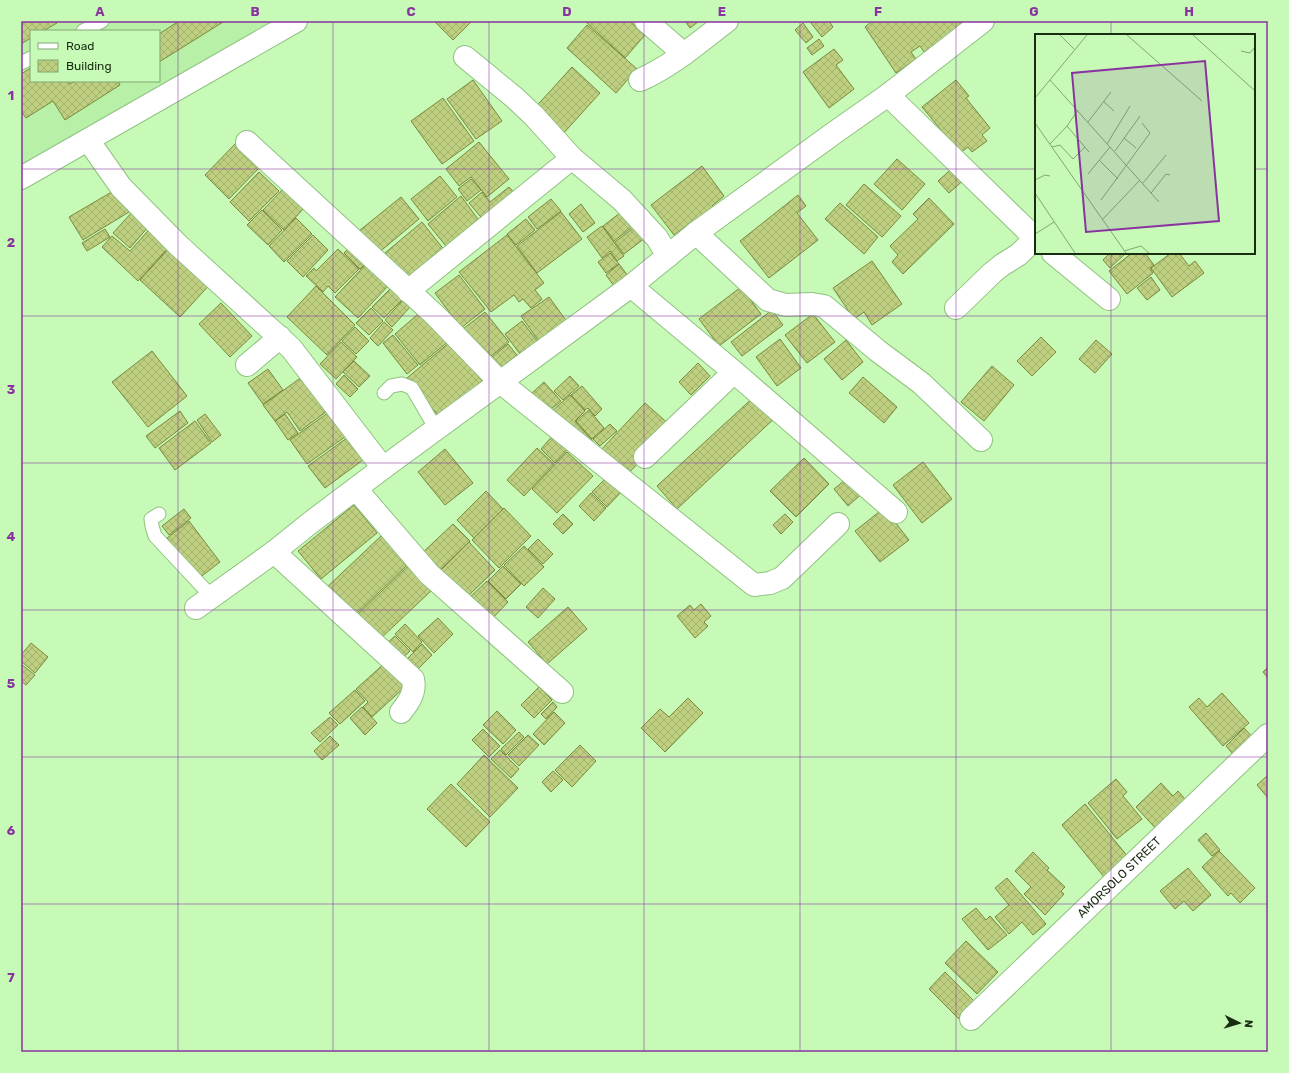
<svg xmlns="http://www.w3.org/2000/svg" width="1289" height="1073" font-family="Rubik,sans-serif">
<defs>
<pattern id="building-cross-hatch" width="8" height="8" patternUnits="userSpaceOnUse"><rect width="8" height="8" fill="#becf80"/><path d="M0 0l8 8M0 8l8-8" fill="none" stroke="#a3b26e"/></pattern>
</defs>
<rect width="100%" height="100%" fill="#c6fab6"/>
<path fill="#b7f0a6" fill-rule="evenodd" d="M21 21H274L21 176ZM31 31H159V81H31Z"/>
<path fill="url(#building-cross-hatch)" stroke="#7a893b" d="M21 21H55L57 23 43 31H31V38L21 44Z
M179 21 223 22 159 62V34Z
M434 21H472L453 40Z
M587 21H630L645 35 625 58 586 22Z
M685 21H699L690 28Z
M814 21H829L833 27 822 37 811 23Z
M872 21H959L963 26 927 56 920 46 911 52 916 59 896 73 865 27Z
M803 23 813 37 806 43 795 30Z
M587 25 637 69 616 93 567 48Z
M819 39 824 46 812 55 807 48Z
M834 49 843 60 836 65 854 89 829 108 803 72Z
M572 67 600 93 561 136 533 110Z
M31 68V81H68L70 84 75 81H118L120 85 65 120 53 101 26 118 21 111V74Z
M473 80 502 121 476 139 447 99Z
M956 80 969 96 966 98 990 128 982 135 987 141 972 152 968 147 960 153 922 107Z
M443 98 474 141 442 164 411 121Z
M237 142 261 166 229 199 205 175Z
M479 142 509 179 487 197 471 177 459 186 446 169Z
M897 159 925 184 902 210 874 184Z
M956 165 967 177 949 193 938 181Z
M702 166 724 196 712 206 716 212 694 228 690 223 674 235 651 205Z
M259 172 279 191 249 221 230 202Z
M440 176 457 197 428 221 411 199Z
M471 179 481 190 467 201 458 189Z
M864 184 901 216 882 237 846 205Z
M509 187 518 197 486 223 469 203 482 192 490 202Z
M284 188 304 208 284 230 263 210Z
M115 190 129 212 83 240 69 217Z
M798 195 806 206 797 213 818 240 769 278 740 241Z
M461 196 483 226 450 251 428 224Z
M401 197 419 219 377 254 359 231Z
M929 198 954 224 903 274 892 262 898 255 890 246 918 219 913 214Z
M551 199 561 211 537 229 528 217Z
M840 203 878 237 864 254 825 219Z
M581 204 595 223 583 232 569 214Z
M625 209 636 224 614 241 603 226Z
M262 210 282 230 268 245 247 225Z
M133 211 149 226 130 248 113 233Z
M561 212 582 239 537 273 517 246Z
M296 218 312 234 284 262 269 246Z
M526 219 535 230 516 245 507 234Z
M422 222 449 256 411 286 385 253Z
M154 224 174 242 138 281 102 247 112 236 130 251Z
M602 226 624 256 617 261 610 251 602 258 587 237Z
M636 226 645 238 624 254 615 242Z
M105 229 110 237 87 251 82 243Z
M313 235 328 250 303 277 287 261Z
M507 235 544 283 535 290 542 299 531 308 523 299 519 302 514 295 491 312 459 272Z
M173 244 213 281 180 317 140 280Z
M351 246 367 262 360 269 344 253Z
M338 249 359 269 335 293 328 286 323 292 306 276 314 268 316 271Z
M610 253 619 264 606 273 598 262Z
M1110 253H1126L1110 268 1103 260Z
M1132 253H1145L1154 265 1150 268 1153 273 1127 294 1109 271Z
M1171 253H1179L1189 266 1195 261 1204 273 1172 297 1151 268Z
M872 261 902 304 872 325 864 312 854 319 833 288Z
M366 264 388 286 358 318 335 297Z
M619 264 628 276 614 286 606 275Z
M459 275 485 309 461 328 435 293Z
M1151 277 1160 290 1147 300 1137 288Z
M316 286 355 325 327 355 287 317Z
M741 287 761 314 719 346 699 319Z
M391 288 403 299 384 318 372 307Z
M549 297 568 323 540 343 521 316Z
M403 300 410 307 392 327 385 320Z
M221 303 252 336 230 357 199 324Z
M371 308 383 321 369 335 356 323Z
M424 309 450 340 420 365 395 334Z
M772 310 783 325 742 356 731 342Z
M485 312 509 342 487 359 463 329Z
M813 314 835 342 807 363 785 335Z
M522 321 540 345 523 358 505 334Z
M384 322 393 330 378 346 370 338Z
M355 327 369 341 356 354 342 341Z
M393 335 418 365 407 374 383 343Z
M1041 337 1056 352 1032 376 1017 361Z
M780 339 801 368 777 386 756 357Z
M846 340 863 362 842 380 824 359Z
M1096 340 1112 354 1095 373 1079 359Z
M341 342 357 357 336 379 320 364Z
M450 342 483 382 440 418 407 378Z
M508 344 517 355 495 372 487 361Z
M152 351 187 396 148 427 112 382Z
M354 361 370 376 359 387 343 372Z
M698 363 710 376 691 395 679 382Z
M992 366 1014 385 984 421 961 402Z
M268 369 283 390 263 404 248 383Z
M306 374 330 409 300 431 287 412 275 421 263 405Z
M344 375 358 389 350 397 336 384Z
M570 376 579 386 563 400 554 391Z
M863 377 897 407 884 423 849 393Z
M544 382 561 401 549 411 532 393Z
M582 386 602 409 595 416 588 408 585 410 571 395Z
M757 394 777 416 677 509 657 486Z
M570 395 585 411 575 421 593 441 584 449 551 412Z
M645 403 672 427 625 477 599 452Z
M332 410 349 434 307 464 290 440Z
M589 410 604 428 592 439 576 421Z
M180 411 188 423 155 448 146 436Z
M205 414 221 435 212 442 197 420Z
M285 414 298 433 288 440 275 421Z
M195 421 211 443 175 470 159 448Z
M610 424 617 431 600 446 593 439Z
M555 433 570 447 555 463 541 449Z
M351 435 367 457 325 488 308 466Z
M537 448 554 464 524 496 507 480Z
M445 449 473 483 445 505 418 472Z
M567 452 593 476 557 513 532 489Z
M804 458 829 484 796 517 770 491Z
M923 462 952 499 922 523 893 485Z
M851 475 865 491 848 506 834 489Z
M607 477 622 491 607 507 592 492Z
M486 491 503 509 474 538 457 520Z
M591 493 606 508 594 521 579 506Z
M354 505 377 533 321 579 298 551Z
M504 508 531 536 499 568 472 540Z
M884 508 909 540 880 562 855 531Z
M184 509 191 518 169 535 162 526Z
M563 514 573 524 563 534 553 524Z
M785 514 793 522 781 534 773 525Z
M189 521 220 562 198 579 167 538Z
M453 524 470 541 436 574 419 556Z
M381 536 408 564 351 619 324 590Z
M538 539 553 554 543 564 528 549Z
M469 542 495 570 465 599 439 572Z
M524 546 544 567 524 586 504 565Z
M410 564 433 589 378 641 355 617Z
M503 566 521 584 506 599 488 581Z
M487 581 508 602 490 621 468 599Z
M543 588 555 599 538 618 526 607Z
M701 604 711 616 704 622 708 626 695 638 677 616 690 605 694 610Z
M568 607 587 629 547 664 528 642Z
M438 618 453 634 434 653 418 636Z
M405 624 422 642 413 652 395 634Z
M395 636 410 651 400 660 385 645Z
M31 643 48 657 35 673 21 661V655Z
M422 644 432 655 414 673 404 662Z
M386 662 407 685 372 717 363 707 368 702 356 689Z
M21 664 35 675 26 685 21 681Z
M1268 667V678L1263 672Z
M539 687 552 700 534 718 521 705Z
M355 690 365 701 340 724 329 713Z
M1222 693 1249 723 1223 746 1189 707 1199 698 1207 707Z
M688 698 703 713 665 752 641 728 660 709 669 717Z
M553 702 557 707 546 719 541 714Z
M362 707 377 723 365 735 350 718Z
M497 711 516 730 503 744 483 725Z
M554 712 565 723 544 745 533 734Z
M330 717 338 725 320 742 311 733Z
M1244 728 1258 743 1239 761 1226 746Z
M483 729 500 746 489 757 472 740Z
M519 732 524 737 506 755 501 749Z
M528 735 539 745 519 766 508 755Z
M330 736 339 745 322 760 314 751Z
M580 745 596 761 572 787 555 770Z
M500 750 519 769 511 778 491 759Z
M484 755 518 788 490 817 457 784Z
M553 771 563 780 551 792 542 782Z
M1268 775V798L1257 785Z
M1116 779 1127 792 1123 796 1142 819 1117 839 1088 803Z
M1161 783 1173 796 1178 791 1185 799 1180 804 1184 809 1159 832 1136 807Z
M451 784 490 822 466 847 427 809Z
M1085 804 1133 863 1109 883 1062 825Z
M1206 833 1220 850 1212 856 1198 840Z
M1219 851 1255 888 1240 903 1231 893 1228 896 1202 867Z
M1033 852 1049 868 1047 870 1065 887 1061 891 1064 894 1045 915 1024 894 1031 887 1015 871Z
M1188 868 1211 895 1193 911 1184 901 1175 909 1160 891Z
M1007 878 1046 924 1033 935 1022 922 1009 934 995 917 1009 905 995 888Z
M976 908 986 920 990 916 1007 935 988 950 962 919Z
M966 941 998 972 977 994 945 963Z
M945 972 976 1003 960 1020 929 989Z"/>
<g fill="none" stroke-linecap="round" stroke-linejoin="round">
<g stroke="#90c280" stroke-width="15">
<path id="lane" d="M83 31 102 21
M21 63 31 58
M384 393 391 386 402 384 412 388 436 429
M159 514 151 519 152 526 155 536 212 597"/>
</g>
<g stroke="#90c280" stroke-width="24">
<g id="street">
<path d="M646 21 684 54"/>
<path d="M465 57 515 98 534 116 572 158 622 200 657 238 668 256"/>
<path d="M640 80C672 66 699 42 727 21"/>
<path d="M888 95 1036 239"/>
<path d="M88 140 121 187 178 245 291 348 383 468"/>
<path d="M247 142 436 316 500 382 754 585 770 583 782 578 838 524"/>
<path d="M21 178 296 21"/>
<path d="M696 233 768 300 786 305 812 304 824 306 878 351 921 383 981 440"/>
<path d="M1053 253 1109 299"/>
<path d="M631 286 734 372 896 512"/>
<path d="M408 291 572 158"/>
<path d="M956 308 992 273 1002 265 1018 255 1035 239"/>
<path d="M247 365 280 337"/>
<path d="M645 457 734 372"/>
<path d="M356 489 429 574 562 692"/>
<path d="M274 552 413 679C416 692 409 702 401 712"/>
<path d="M196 608 274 552 310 523 383 468 631 286 696 233 834 133 888 95 983 21"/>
<path id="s1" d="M971 1019 1268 735"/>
</g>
</g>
<use href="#lane" stroke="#fff" stroke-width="13"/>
<use href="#street" stroke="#fff" stroke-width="22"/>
</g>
<path fill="none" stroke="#8933a0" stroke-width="1" stroke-opacity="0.55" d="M178 21V1052M333 21V1052M489 21V1052M644 21V1052M800 21V1052M956 21V1052M1111 21V35M21 169H1036M1254 169H1268M1111 253V1052M21 316H1268M21 463H1268M21 610H1268M21 757H1268M21 904H1268"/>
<g text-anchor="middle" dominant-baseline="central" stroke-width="3" stroke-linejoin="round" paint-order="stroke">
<g font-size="12" fill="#192c12" stroke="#c6fab6">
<text stroke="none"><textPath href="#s1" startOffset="205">AMORSOLO STREET</textPath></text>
</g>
</g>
<g transform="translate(1035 34)">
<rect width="220" height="220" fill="#c6fab6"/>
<path fill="none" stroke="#81a874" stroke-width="1" d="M25 1 39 15M92 1 167 67M158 1 219 56M206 17 215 19 220 13M15 46 124 168M0 64 52 1M69 68 79 77M43 76 32 92 54 118M53 88 76 58M0 89 91 219M89 104 101 114M15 110 32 92M72 110 95 72M17 113 25 111 38 125 50 113M80 117 105 82M64 126 83 145M53 140 75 113M0 146 10 141 15 142M108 149 131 121M0 159 40 219M116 159 131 140 135 141M66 166 115 99 107 89M67 186 105 146M0 200 19 188M89 217 106 212 114 219"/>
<path fill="#8933a0" fill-opacity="0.15" stroke="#8933a0" stroke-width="2" d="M170 27 184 187 51 198 37 39Z"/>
<rect width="220" height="220" fill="none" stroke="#192c12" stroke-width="2"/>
</g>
<rect width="1289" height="1073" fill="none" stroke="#c6fab6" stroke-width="44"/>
<rect x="30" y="30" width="130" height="52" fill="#c6fab6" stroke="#81a874"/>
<rect x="38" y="43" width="20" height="6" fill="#ffffff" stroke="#81a874"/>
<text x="66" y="50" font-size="12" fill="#192c12">Road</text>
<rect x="38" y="60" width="20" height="12" fill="url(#building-cross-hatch)" stroke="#81a874"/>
<text x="66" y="70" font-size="12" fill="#192c12">Building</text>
<g transform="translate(1239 1023) rotate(95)" stroke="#c6fab6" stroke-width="3" paint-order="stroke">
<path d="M0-3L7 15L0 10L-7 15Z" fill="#192c12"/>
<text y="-6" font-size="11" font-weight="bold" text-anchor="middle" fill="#192c12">N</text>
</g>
<rect x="22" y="22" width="1245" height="1029" fill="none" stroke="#8933a0" stroke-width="1.5"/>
<g font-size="13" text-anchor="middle" font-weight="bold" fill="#8933a0">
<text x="100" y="16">A</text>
<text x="255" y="16">B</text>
<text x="411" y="16">C</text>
<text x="567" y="16">D</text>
<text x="722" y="16">E</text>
<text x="878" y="16">F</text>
<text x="1034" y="16">G</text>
<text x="1189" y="16">H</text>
<text x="11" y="100">1</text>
<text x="11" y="247">2</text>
<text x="11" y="394">3</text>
<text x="11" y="541">4</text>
<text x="11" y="688">5</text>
<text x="11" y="835">6</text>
<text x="11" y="982">7</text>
</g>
</svg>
